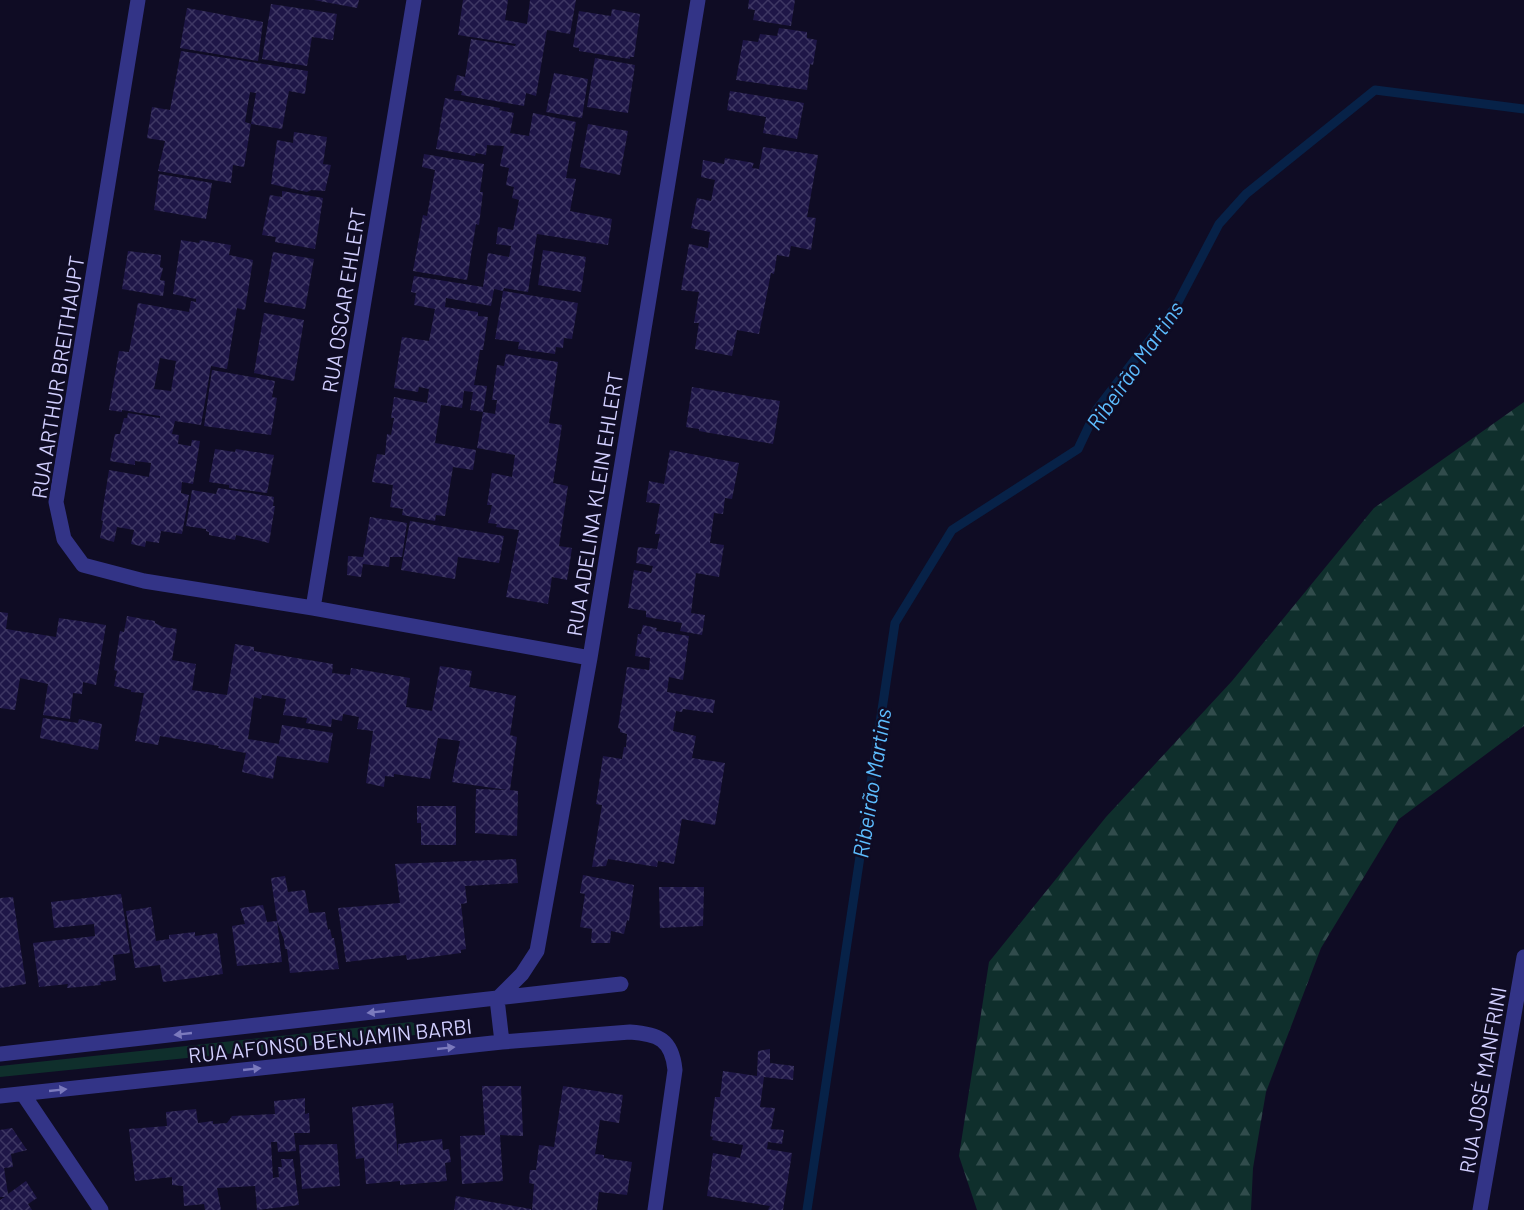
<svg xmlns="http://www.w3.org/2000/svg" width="1524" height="1210" font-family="Barlow,sans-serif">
<defs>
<pattern id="forest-firs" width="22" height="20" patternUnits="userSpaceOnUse" patternTransform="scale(1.5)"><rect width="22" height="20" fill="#0f2f2c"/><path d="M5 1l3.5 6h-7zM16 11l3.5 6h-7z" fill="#314c4c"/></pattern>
<pattern id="building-cross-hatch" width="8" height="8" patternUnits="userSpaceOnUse" patternTransform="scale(1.5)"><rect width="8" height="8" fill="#1e1647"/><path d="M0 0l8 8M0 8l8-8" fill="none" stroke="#3e3763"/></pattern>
</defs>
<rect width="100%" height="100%" fill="#0f0c24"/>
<path fill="#0f2f2c" d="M411 1022 425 1027 415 1035 0 1077V1066Z"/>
<path fill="url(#forest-firs)" d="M1524 402V726L1399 819 1321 948 1266 1092 1253 1168 1251 1210H977L959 1156 989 962 1106 817 1232 681 1374 508Z"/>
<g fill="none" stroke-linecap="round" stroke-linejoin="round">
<path stroke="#072248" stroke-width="9" d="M807 1210 895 623 952 530 1078 449 1097 409 1176 306 1219 224 1246 194 1375 90 1524 109"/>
</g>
<path fill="url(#building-cross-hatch)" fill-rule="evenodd" d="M314 0H359L357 8Z
M463 0H508L505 20 527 24 530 0H576L570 34 547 30 536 96 526 93 524 106 461 95 462 91H454L457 75 465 77 471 39 515 46 516 44 458 35Z
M749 0H795L791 26 753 20 755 10 748 9Z
M271 4 337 14 333 40 312 37 307 66 262 59Z
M187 8 263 22 258 61 180 48Z
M612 9 640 14 634 57H630V59L579 51V48L573 47 579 11 611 16Z
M779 28 807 32V38L817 40 813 65 810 64 807 90 736 80 743 40 758 42 760 34 777 36Z
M181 51 308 71 305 94 289 91 282 129 251 124 256 93 250 92 245 122 251 124 244 167 233 165 231 183 158 171 165 141 147 138 152 107 170 110Z
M595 58 635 65 628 113 587 107Z
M554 73 588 79 582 118 546 112Z
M730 91 804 103 797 139 763 133 766 117 727 110Z
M445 98 500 108 499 110 514 113 510 133 529 136 533 113 576 122 566 178 576 179 570 211 612 219 608 245 537 234 528 292 504 288 503 291 494 289 491 306 446 298 445 307 478 312V316L488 317 483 350H480L474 385 487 386 483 412 470 410 473 392 464 391 462 408 441 405 435 443 476 450 473 470 453 467 445 516 436 515 435 521 402 515 403 509 390 507 393 485 372 482 377 454 385 455 387 434 391 435 394 418H391L394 397 427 403 429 389 419 387 418 392 394 388 402 337 429 341 435 309 414 305 416 293 411 292 414 276 483 287 488 253 509 257 511 246 496 244 498 227 513 230 519 200 512 198 514 187 506 185 509 168 500 166 504 146 487 145 486 155 476 153 475 156 436 149Z
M588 124 628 131 620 175 580 167Z
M294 132 327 137 323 164 331 165 325 191 311 190 307 192 271 184 277 140 293 143Z
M763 147 818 155 807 217 816 218 811 250 791 246 789 257 777 255 774 274 771 273 759 334 737 330 732 356 695 349 699 323H694L699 292 681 290 689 244 708 248 710 232 691 228 697 198 711 201 715 180 701 177 703 160 724 164 725 158 754 163 752 168 759 169Z
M424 154 484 164 480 192H483L479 225 476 224 467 280 413 271 423 215 427 216 435 170 422 167Z
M159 174 212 183 206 219 154 210Z
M282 191 323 198 315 249 275 242 276 237 262 235 270 195 282 197Z
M181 240 199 243 200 240 231 245 229 255 253 260 245 310 237 308 227 369 211 366 201 425 175 421 172 434 179 435 178 444 191 446 192 440 200 441 193 484 182 482 181 493 189 495 182 534 161 531 159 543 146 541 145 547 131 544 134 530 117 527 114 542 100 538 103 521 101 520 109 470 149 477 151 463 135 461V465L110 461 115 434H120L124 418H127L128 413 160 418V416L122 410V412L109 410 119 351 129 352 138 303 189 312 191 301 196 302V299L173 294ZM160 358 176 361 171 391 154 389Z
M543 250 586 257 581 292 538 285Z
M128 251 161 255 160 267 163 268 160 280 165 281 163 296 122 289Z
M273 252 314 259 305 309 264 302Z
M503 291 578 303 572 339 564 338 563 348 556 347 555 354 518 349 519 342 495 339Z
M264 313 304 320 294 381 254 373Z
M506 354 558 362 549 423 562 425 553 483 568 486 559 546 572 548 567 580 552 577 548 604 506 597 519 530 496 527 497 524 488 523 492 505H487L492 473 512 477 515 455 477 448 483 412 495 414 497 400H492L497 365 504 366Z
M212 370 275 381 272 397 277 398 271 435 204 426Z
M692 387 780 401 773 444 699 431V429L686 427Z
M215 449 235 452 236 449 274 455 267 493 229 488V485L209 482Z
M670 450 739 463 732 499 725 498 723 514 714 513 710 543 724 545 719 577 696 573 691 613 705 615 702 635 680 631 682 623 646 617V611L628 608 634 570 651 573 653 566 636 563 638 547 657 549 660 534H655L660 504 646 502 649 481 664 484Z
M218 488 274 497 273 506H275L269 543 236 535 235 540 209 535V532L206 531V529L186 526 192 490 216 494Z
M370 517 407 523 402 557H390L389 567 363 564 361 577 347 575 348 556 363 557Z
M410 521 504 536 499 563 458 557 455 579 401 570Z
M0 612 8 613 6 629 56 637 59 618 106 625 96 685 83 682 82 694 73 693 70 719 43 715 48 684 20 678 15 710 0 708Z
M127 616 155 621V623L163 627 177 629 172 660 196 664 192 690 227 695 235 644 254 647V651L333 664 332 673 350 675 351 668 410 678 406 707 432 711 440 666 472 671 469 687 516 696 510 735 517 737 510 790 518 791 517 836 475 833 476 789 507 790 452 782 460 741 438 738 430 779 394 774V777L385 776 384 787 366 783 373 731 357 729 359 717 343 714 342 721 332 719 331 727 306 723 307 718 283 715 286 699 262 695 261 699 254 697 248 739 279 744 282 725 333 733 328 763 277 756 273 779 242 772 246 753 218 748 219 746 160 736 158 745 135 741 144 693 131 692V690L114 686 117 671 114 670 120 631 124 632Z
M643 625 657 628 656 631 689 636 683 680 669 677 667 692 715 700 713 713 683 709 682 712 676 711 673 731 696 736 692 758 725 763 715 825 682 819 674 864 658 861 657 867 608 859 606 866 592 867 602 805 596 804 603 756 622 759 624 747H626L627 734 620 732V729L618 728 627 667 649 670 650 658 635 656 638 634H641Z
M43 718 78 723 79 719 102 724 98 750 40 738Z
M417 806H456V845H421V823H417Z
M516 859 518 883 465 886 467 903 461 904 466 949 461 950V953L407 960 406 955 346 962 338 908 400 903 395 864Z
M583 875 634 885 629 921 627 920 624 934 611 931 610 943H591L592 929 580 927 585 894 580 893Z
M285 876 288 892 305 890 309 913 325 912 328 930 330 929 332 938H334L339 969 290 973 287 949H285L284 940 277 921 271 878Z
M659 887H704L703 926 660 928Z
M121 894 130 953 113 955 116 980 100 982 101 985 67 988 68 984 39 987 33 943 95 936 94 924 54 928 51 902Z
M13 897 26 984 0 988V898Z
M263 905 267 922 277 921 282 962 237 966 232 926 245 924 240 908Z
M151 907 156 941 169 939V935L195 932V936L217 933 223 974 163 982 160 965 135 968 126 911Z
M770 1049V1063L794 1066 793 1080 764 1077 760 1107 775 1108 771 1129 784 1130 782 1144 768 1142 767 1149 792 1153 783 1210H768L770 1206 707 1196 713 1153 740 1158 743 1145 712 1140 713 1137 710 1136 715 1097H720L723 1071 757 1076 758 1051Z
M482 1086H521L523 1136 500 1135 503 1181 462 1184 460 1136 485 1135Z
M563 1086 623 1095 619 1123 600 1120 595 1154 604 1155V1158L632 1162 627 1195 599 1192 597 1210H532L534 1184 529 1183 530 1170H536L539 1145 554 1147Z
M305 1098V1114L309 1113 310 1133H294L296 1151 278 1152 277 1142H271L273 1178 279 1177 278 1167H282L281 1159H293L299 1205 257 1210 255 1186 217 1188 221 1210H205L204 1204 184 1206 183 1186 172 1185V1177L135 1181 129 1129 167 1126 166 1112 196 1109 198 1123 213 1121V1124L227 1123 232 1116 275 1114 274 1101Z
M393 1103 398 1157V1144L442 1139 443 1150 449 1149 451 1162 445 1163 447 1181 400 1185V1181L366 1184 364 1158 356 1159 352 1107Z
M12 1128 27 1150 11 1154 13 1167 4 1168 8 1194 26 1181 37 1198 28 1204 32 1210H0V1200L5 1197H0V1130Z
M337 1144 340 1186 302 1189 299 1145Z
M456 1196 531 1209V1210H454Z"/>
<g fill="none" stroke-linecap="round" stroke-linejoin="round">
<path stroke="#333487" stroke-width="15" d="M138 0 56 502 64 539 83 565 144 581 313 608 590 658
M313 608 414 0
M497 999 522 974 537 951 590 658 698 0
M497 999 502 1042
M0 1054 621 984
M23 1094 101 1210
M0 1096 502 1042 630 1032C658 1034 672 1039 675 1070L655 1210
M1480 1210 1524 957"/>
</g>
<defs><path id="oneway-solid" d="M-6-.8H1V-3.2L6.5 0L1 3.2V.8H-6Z" transform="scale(1.5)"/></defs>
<g fill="#7b7abd">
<use href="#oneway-solid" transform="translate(376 1012) rotate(174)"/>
<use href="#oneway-solid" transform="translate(183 1034) rotate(174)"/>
<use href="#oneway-solid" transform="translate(446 1048) rotate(-6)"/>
<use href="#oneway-solid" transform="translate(252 1069) rotate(-6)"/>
<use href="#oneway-solid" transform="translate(58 1090) rotate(-6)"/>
</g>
<g text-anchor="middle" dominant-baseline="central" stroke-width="5" stroke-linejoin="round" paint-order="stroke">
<g font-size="21" fill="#d2cfff" stroke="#0f0c24">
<text transform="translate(343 300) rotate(-81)">RUA OSCAR EHLERT</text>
<text transform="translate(57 377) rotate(-81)">RUA ARTHUR BREITHAUPT</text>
<text transform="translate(594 504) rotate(-81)">RUA ADELINA KLEIN EHLERT</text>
<text transform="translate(330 1040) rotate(-6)">RUA AFONSO BENJAMIN BARBI</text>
<text transform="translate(1482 1080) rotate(-80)">RUA JOSÉ MANFRINI</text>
</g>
<g font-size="22" font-style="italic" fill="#5dbdff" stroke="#0f0c24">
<text transform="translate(1134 365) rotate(-55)">Ribeirão Martins</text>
<text transform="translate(871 783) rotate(-81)">Ribeirão Martins</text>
</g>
</g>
</svg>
